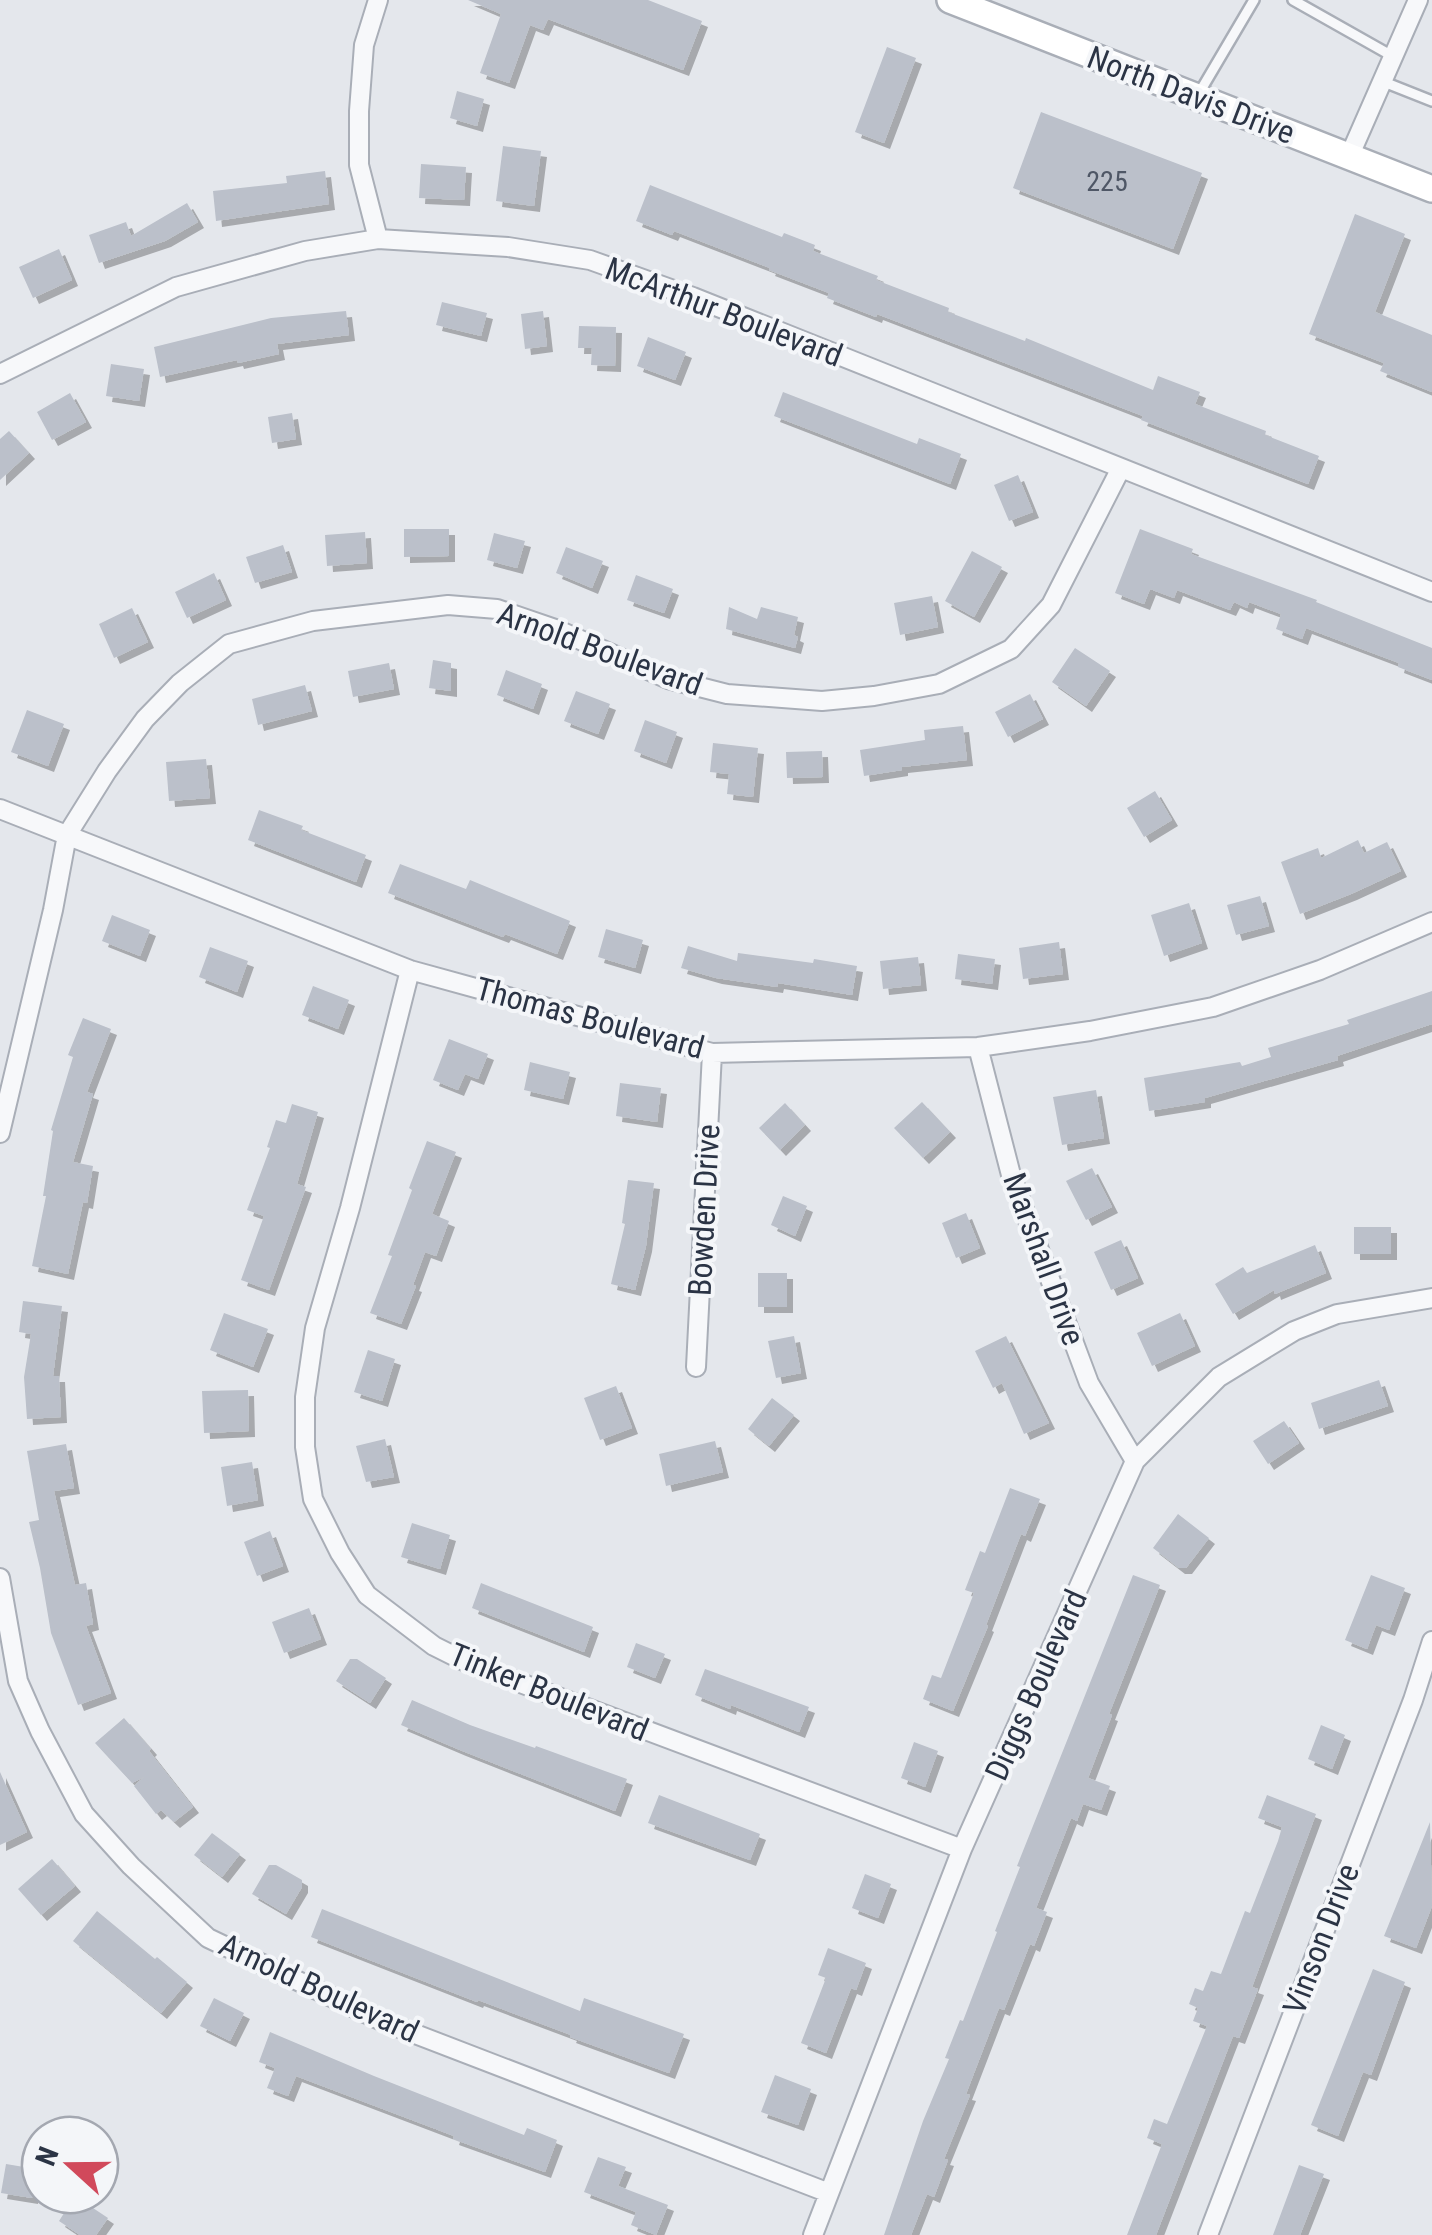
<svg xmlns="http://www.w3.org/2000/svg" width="1432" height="2235" font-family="'Roboto Condensed',sans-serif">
<defs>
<filter id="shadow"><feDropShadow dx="6" dy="6" stdDeviation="0" flood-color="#0004"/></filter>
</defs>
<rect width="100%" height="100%" fill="#e4e7ec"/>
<path fill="#bbc0ca" filter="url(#shadow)" d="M468 0H648L702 21 683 70 548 19 543 30 530 25 509 83 480 73 501 14Z
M887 47 916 58 884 143 855 132Z
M457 91 484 99 477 126 450 118Z
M1041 112 1202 173 1173 249 1013 188Z
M503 146 541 151 534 206 496 201Z
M421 164 466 167 464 200 419 198Z
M325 171 329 204 216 221 213 191 287 183 286 176Z
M650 185 782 237 784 233 815 245 813 251 878 276 876 280 949 308 948 312 1025 341 1026 338 1153 390 1158 376 1200 392 1195 404 1266 431 1265 435 1319 456 1308 484 1141 420 1143 416 877 314 876 317 827 298 829 293 769 270 770 268 674 231 672 235 636 221Z
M187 203 198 222 165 241 99 263 89 235 126 222 131 236Z
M1355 214 1405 234 1375 312 1432 335V392L1380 371 1384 363 1309 334Z
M59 249 72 280 33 298 19 267Z
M442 302 487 313 481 336 436 325Z
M346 311 349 335 277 344 279 354 238 363 237 360 160 377 154 347 271 318Z
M543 311 547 346 525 349 521 314Z
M579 326 616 327 615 366 591 365 592 348H578Z
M648 337 686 352 675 380 637 366Z
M111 364 144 369 139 401 106 396Z
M783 392 917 444 919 438 961 454 950 484 774 416Z
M70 393 86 422 52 440 37 412Z
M292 413 296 439 272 443 268 417Z
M9 431 29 453 0 480V439Z
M1018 475 1033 512 1009 521 994 485Z
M404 529H449V556L404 557Z
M1140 529 1193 549 1191 554 1317 600 1316 602 1432 648V680L1398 667 1399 663 1306 628 1302 639 1276 629 1281 614 1249 602 1247 608 1234 602 1230 610 1177 590 1174 598 1150 589 1144 604 1115 593Z
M365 532 367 563 327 566 325 535Z
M494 533 525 541 517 568 487 560Z
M283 545 292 572 255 583 246 557Z
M566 547 603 561 592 588 556 573Z
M972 551 1002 567 974 617 945 601Z
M214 573 226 600 187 618 175 592Z
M636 575 673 589 664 613 627 600Z
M932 596 938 627 900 635 894 603Z
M729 607 757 619 761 607 798 617 794 635 798 637 795 648 726 629Z
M132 608 148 642 114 658 99 624Z
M1075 648 1110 671 1086 706 1052 682Z
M433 660 451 663V691L429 688Z
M389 663 394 689 353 697 348 671Z
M506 670 542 684 533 709 497 695Z
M305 685 312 711 258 725 252 699Z
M576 691 610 704 598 734 564 721Z
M1030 694 1043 719 1008 737 995 712Z
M27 710 64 724 48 766 11 752Z
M645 720 677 732 666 763 634 751Z
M963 726 967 760 902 767V770L864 776 860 750 925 740 924 730Z
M713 743 758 748 753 797 727 794 729 774 710 772Z
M822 751 823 777 787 778 786 752Z
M206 759 210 798 169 801 166 762Z
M1155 791 1172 820 1144 837 1127 808Z
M259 810 303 826 301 830 366 855 356 882 248 840Z
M1358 840 1364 853 1387 842 1401 871 1351 894 1300 914 1281 862 1318 848 1321 858Z
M400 864 466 889 470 880 570 921 557 954 505 934 503 937 388 893Z
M1260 896 1269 926 1236 935 1227 905Z
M1189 903 1202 943 1164 956 1151 915Z
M112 915 150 930 140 956 102 941Z
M606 929 643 940 635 968 598 957Z
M1059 942 1063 974 1023 979 1019 948Z
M688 946 737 961 738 953 813 963 814 959 857 966 852 995 778 983 777 987 716 978 681 968Z
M210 947 248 961 237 992 199 977Z
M958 954 995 959 992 984 955 979Z
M918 957 921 985 883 989 880 961Z
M313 986 349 1000 338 1029 302 1015Z
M1432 991V1024L1337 1056 1338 1060 1205 1098V1102L1149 1111 1144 1078 1240 1062 1242 1066 1271 1057 1268 1048 1349 1024 1347 1020Z
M83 1018 111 1029 87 1092 93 1094 73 1162 93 1166 87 1203 83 1202 68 1274 32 1266 46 1196H43L53 1131 51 1130 73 1057 68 1055Z
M449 1039 488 1054 478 1079 465 1074 458 1090 433 1080Z
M530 1062 570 1072 563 1099 524 1090Z
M620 1083 661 1088 657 1122 616 1116Z
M1096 1090 1104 1138 1062 1145 1053 1097Z
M922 1102 950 1132 923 1158 894 1128Z
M785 1103 805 1125 780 1150 759 1128Z
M292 1104 318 1112 297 1184 306 1187 269 1290 241 1280 264 1216 247 1210 270 1148 267 1147 276 1120 286 1123Z
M427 1141 456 1152 432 1214 449 1221 436 1256 425 1252 413 1285 416 1286 401 1324 370 1313 392 1256 388 1255 412 1190 409 1188Z
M1092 1168 1112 1207 1086 1220 1066 1181Z
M628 1180 654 1183 646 1246 635 1290 611 1284 625 1224 622 1223Z
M783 1196 807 1206 795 1236 771 1225Z
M966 1213 980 1248 956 1258 942 1223Z
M1354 1227H1391V1254H1354Z
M1121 1240 1138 1278 1111 1290 1094 1252Z
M1315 1245 1326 1273 1275 1294 1274 1290 1233 1314 1215 1284 1243 1267 1247 1273Z
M758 1273H787V1307H758Z
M23 1301 62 1306 53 1376H59L61 1417 27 1419 24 1377 31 1334 19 1332Z
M224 1313 268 1329 253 1367 210 1350Z
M1180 1313 1195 1346 1152 1366 1137 1333Z
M794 1336 801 1373 776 1378 768 1341Z
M1006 1336 1049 1423 1024 1434 1002 1383 993 1388 975 1351Z
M368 1350 395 1359 382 1401 354 1392Z
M1379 1380 1388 1406 1319 1429 1311 1403Z
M616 1386 632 1428 600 1440 584 1398Z
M248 1390 249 1431 204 1433 202 1391Z
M772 1398 794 1415 769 1446 748 1429Z
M1284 1421 1299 1443 1268 1464 1253 1441Z
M385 1439 394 1477 366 1482 356 1446Z
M715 1441 723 1472 666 1486 659 1454Z
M66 1444 74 1488 54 1491 75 1585 86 1583 93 1624 86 1626 111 1693 78 1705 51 1633 40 1568 29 1522 39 1520 27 1451Z
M252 1462 258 1500 227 1506 221 1467Z
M1010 1488 1040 1499 1025 1536 1021 1534 986 1625 988 1626 953 1711 923 1699 932 1675 941 1678 974 1593 965 1590 980 1551 985 1553Z
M1178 1514 1209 1538 1186 1568H1179L1153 1548Z
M412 1523 450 1535 440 1569 401 1557Z
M270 1531 283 1566 257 1576 244 1542Z
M1133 1575 1160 1585 1109 1714 1112 1715 1088 1778 1110 1786 1101 1810 1083 1804 1077 1821 1071 1818 1036 1908 1047 1912 1034 1946 1030 1944 1004 2010 999 2008 966 2094 970 2095 944 2159 948 2160 934 2197 927 2194 911 2235H884L923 2121 949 2059 945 2058 960 2020 963 2021 997 1932 995 1931 1020 1867 1017 1866Z
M1371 1575 1405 1588 1389 1630 1376 1625 1367 1649 1345 1640Z
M481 1583 593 1627 584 1652 472 1608Z
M309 1608 321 1639 284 1653 272 1622Z
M636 1643 665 1654 655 1678 627 1667Z
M350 1659H357L386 1678 370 1703 336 1681Z
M705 1669 809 1707 799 1732 731 1705 730 1709 695 1695Z
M412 1700 470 1725 535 1748 536 1746 627 1779 615 1811 460 1750 401 1725Z
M124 1718 151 1749 149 1751 193 1807 174 1822 161 1810 156 1814 134 1786 144 1777 132 1783 95 1743Z
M1321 1725 1345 1735 1332 1769 1308 1759Z
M914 1742 938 1751 925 1787 901 1778Z
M0 1772 27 1832 0 1845Z
M659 1795 760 1834 750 1860 648 1823Z
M1267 1795 1316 1814 1252 1987 1258 1989 1239 2038 1233 2036 1156 2235H1127L1162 2144 1147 2138 1154 2119 1167 2124 1207 2026 1193 2021 1198 2008 1189 2004 1195 1988 1203 1991 1211 1971 1221 1974 1245 1911 1250 1913 1278 1841 1282 1827 1258 1818Z
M1430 1822 1432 1906 1416 1948 1384 1936Z
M212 1833 240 1854 222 1877 194 1855Z
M52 1859 75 1886 41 1915 18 1889Z
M269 1865H276L302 1880V1887L286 1914 252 1894Z
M865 1874 891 1884 878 1918 852 1908Z
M322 1909 580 2011 584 1998 684 2034 669 2073 570 2037 571 2035 478 2000 477 2002 311 1937Z
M97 1911 155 1959 157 1957 187 1982 161 2013 73 1941Z
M828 1948 866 1963 856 1990 851 1988 826 2053 801 2043 826 1978 818 1975Z
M1373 1969 1405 1982 1371 2075 1363 2072 1338 2136 1311 2125Z
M214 1998 244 2013 230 2041 200 2026Z
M270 2032 374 2076 524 2135 527 2128 557 2140 545 2172 453 2139 454 2136 296 2076 288 2096 267 2088 275 2068 259 2062Z
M775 2075 811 2089 798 2125 761 2112Z
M598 2157 626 2167 618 2186 668 2205 656 2235 631 2225 636 2212 584 2192Z
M6 2164 36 2169 32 2198 1 2193Z
M1299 2165 1324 2174 1300 2235H1273Z
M75 2196 108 2218 96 2235H80L59 2221Z"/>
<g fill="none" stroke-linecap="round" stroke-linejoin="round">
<g stroke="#a9aeb7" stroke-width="14">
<path id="lane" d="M1293 0 1394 57
M1384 82 1432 101
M1198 95 1254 0"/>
</g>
<g stroke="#a9aeb7" stroke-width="22">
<path id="street" d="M378 0 364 45 359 111V165L378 239
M1349 157 1418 0
M0 374 176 287 305 251 378 239 508 247 590 260 693 297 1432 592
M0 809 410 970 712 1053 978 1047 1090 1031 1213 1007 1320 970 1432 922
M410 970 350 1208 315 1328 305 1397V1447L313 1499 340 1553 367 1595 434 1646 470 1664 962 1849
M978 1047 1011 1175 1089 1383 1135 1461
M0 1133 53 910 67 835 107 771 145 719 180 683 229 644 313 621 448 605 497 609 558 630 668 679 727 694 822 701 874 696 939 684 1011 649 1051 605 1121 468
M696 1367 712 1053
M0 1578 18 1681 40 1731 84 1814 131 1866 208 1938 384 2022 829 2193
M813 2235 962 1849 1135 1461 1219 1377 1294 1331 1337 1314 1432 1298
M1208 2235 1413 1700 1432 1641"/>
</g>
<g stroke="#a9aeb7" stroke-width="30">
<path id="secondary" d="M950 0 1432 189"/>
</g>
<use href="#lane" stroke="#f7f8fa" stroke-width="9"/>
<use href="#street" stroke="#f7f8fa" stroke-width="18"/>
<use href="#secondary" stroke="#fff" stroke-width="25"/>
</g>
<g text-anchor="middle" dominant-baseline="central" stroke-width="8" stroke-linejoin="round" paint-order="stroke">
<g font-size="28" fill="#4f5766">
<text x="1107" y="181">225</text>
</g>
<g font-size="32" fill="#2b3445" stroke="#f4f6f9">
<text transform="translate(1191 95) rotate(21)">North Davis Drive</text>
<text transform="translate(724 312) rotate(21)">McArthur Boulevard</text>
<text transform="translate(600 649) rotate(20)">Arnold Boulevard</text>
<text transform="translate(590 1018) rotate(15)">Thomas Boulevard</text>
<text transform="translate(704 1210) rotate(-87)">Bowden Drive</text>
<text transform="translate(1044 1259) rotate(70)">Marshall Drive</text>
<text transform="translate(1036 1685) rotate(-66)">Diggs Boulevard</text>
<text transform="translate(549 1692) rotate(22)">Tinker Boulevard</text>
<text transform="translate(1321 1939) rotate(-69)">Vinson Drive</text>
<text transform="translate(319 1988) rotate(25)">Arnold Boulevard</text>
</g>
</g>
<g transform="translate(70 2165) rotate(291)"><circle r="48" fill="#f4f6f9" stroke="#a4a8b1" stroke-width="2.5"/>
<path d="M0-8L18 38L0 25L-18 38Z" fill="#d1495b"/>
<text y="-15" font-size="28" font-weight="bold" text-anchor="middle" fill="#2b3445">N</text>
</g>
</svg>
